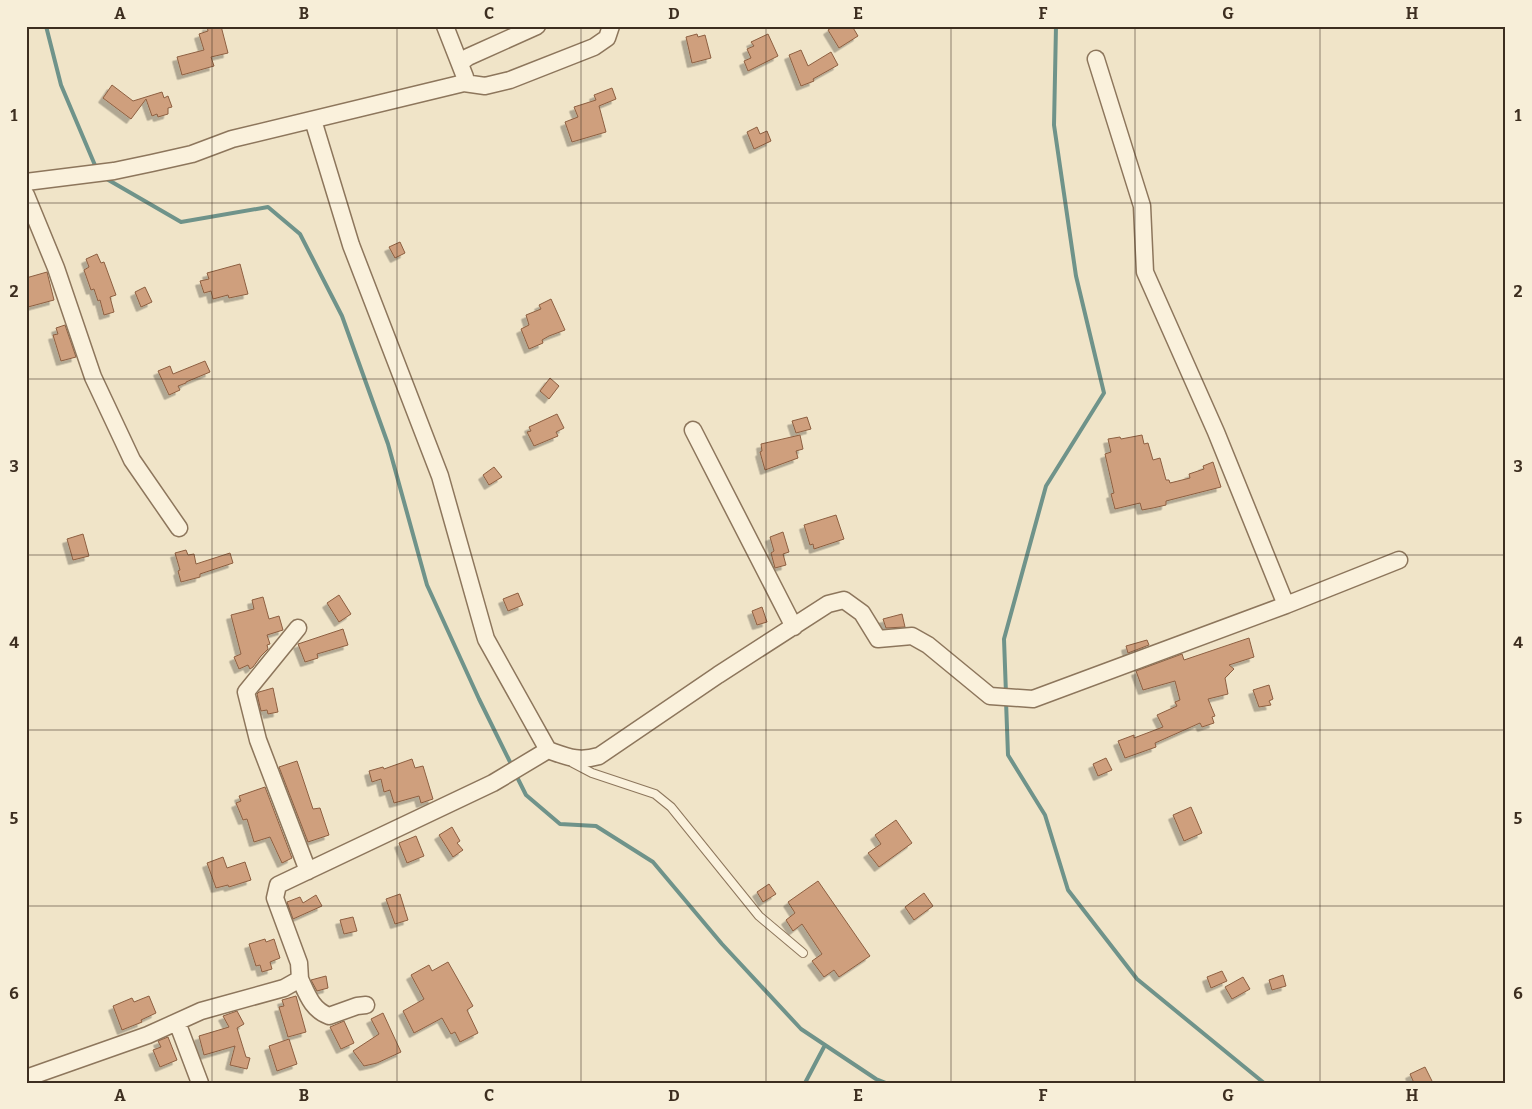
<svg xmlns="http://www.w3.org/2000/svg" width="1532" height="1109" font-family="Bitter,serif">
<defs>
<filter id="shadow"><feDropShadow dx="-4.5" dy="4.5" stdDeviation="0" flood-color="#0004"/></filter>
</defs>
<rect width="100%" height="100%" fill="#f0e4c8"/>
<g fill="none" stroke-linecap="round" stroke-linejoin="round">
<path stroke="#6f938a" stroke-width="4" d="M46 26 61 85 97 170
M105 178 181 222 268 207 300 234 342 316 388 444 427 585 479 699 512 766
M1006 694 1004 639 1046 486 1104 393 1076 276 1054 125 1056 26
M1006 701 1008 755 1045 815 1068 890 1137 979 1264 1083
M516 775 526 795 560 824 596 826 653 862 722 944 801 1029 876 1079 886 1083
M805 1083 825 1045"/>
</g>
<path fill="#cf9f7d" stroke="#8d5f41" filter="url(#shadow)" d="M207 26H221L228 53 211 57 214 66 182 75 177 57 204 50 199 34 208 31Z
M834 26H852L858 36 839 48 828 30Z
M697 34 698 37 705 35 711 58 692 63 686 37Z
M768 34 778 56 748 71 744 61 751 58 747 49 754 46 751 42Z
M801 50 808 66 831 52 838 65 813 79 814 81 801 86 789 55Z
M112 85 133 101 162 92 164 98 168 96 172 107 168 108V114L158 117 157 114 152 116 146 99 131 119 103 98Z
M612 88 616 99 599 106 606 132 572 142 565 122 578 117 574 107 596 100 594 95Z
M757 127 760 134 767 131 771 141 754 149 747 132Z
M400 242 405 253 395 258 389 247Z
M97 254 101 263 104 262 116 295 110 297 114 312 104 315 100 300 98 301 94 289 91 290 84 270 89 267 86 259Z
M240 264 248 294 229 298 228 295 213 299 211 291 204 293 200 281 209 279 207 273Z
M47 272 54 300 28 307 26 301V278Z
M145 287 152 302 141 307 135 292Z
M551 299 565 330 549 336 542 340 543 343 529 349 521 329 529 325 526 315 541 309 539 305Z
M65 325 76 357 61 361 53 335 58 334 56 328Z
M205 361 210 372 186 382V383L178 386 180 390 169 395 158 371 170 366 173 374Z
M550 378 559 386 549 399 540 391Z
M557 414 564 428 556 432 558 436 534 446 527 432 531 431 529 427Z
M807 417 811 429 796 433 792 421Z
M800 435 803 449 796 451 798 458 765 470 760 452 762 451 761 444Z
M1142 435 1144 444 1148 443 1153 460 1160 458 1166 480H1169L1170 483 1190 478 1189 474 1204 469 1203 466 1213 462 1221 487 1166 501V505L1153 508 1142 510 1140 503 1115 509 1111 494 1114 493 1105 454 1111 452 1108 439 1120 437 1121 439Z
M494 467 502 477 489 485 483 475Z
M836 515 844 539 814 549 813 544 810 545 804 525Z
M783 532 789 552 783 554 786 565 775 568 771 553 774 551 770 537Z
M83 534 89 556 73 560 67 539Z
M186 550 188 555 194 554 196 564 230 553 233 563 200 574V577L181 582 178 571 180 570 175 553Z
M518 593 523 605 508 611 503 599Z
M339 595 351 614 339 622 327 603Z
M263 597 269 619 279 616 283 630 267 635 270 644 267 645 268 649 261 656 253 667 250 669 248 665 239 669 234 657 241 654 231 615 254 609 252 600Z
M762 607 767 622 757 625 752 611Z
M902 614 905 627 886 628 883 619Z
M343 629 348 645 317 654 318 658 305 662 298 644Z
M1249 638 1254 657 1229 665 1234 669 1225 678 1228 694 1208 699 1215 716 1212 717 1214 723 1202 727 1200 723 1155 743 1156 747 1125 758 1118 741 1134 735V738L1163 727 1157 715 1177 706 1175 702 1180 700 1175 681 1143 690 1136 671 1182 654 1184 660Z
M1147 640 1149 645 1128 653 1126 646Z
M1269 685 1273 699 1269 701 1271 705 1259 707 1253 690Z
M273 688 278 712 268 714 267 710 261 711 257 694 259 692Z
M1106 758 1112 770 1098 776 1093 764Z
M412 759 415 768 423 766 433 799 421 803 419 796 394 803 390 790 384 792 381 779 372 782 369 771 383 767 384 769Z
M297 761 313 809 320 808 329 835 308 842 279 767Z
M265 787 292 858 282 863 270 837 254 842 247 819 243 820 236 803 241 801 239 796Z
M1191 807 1202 833 1184 841 1173 815Z
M896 820 912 843 879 867 868 853 881 844 875 835Z
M452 827 460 841 457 843 463 850 453 857 439 835Z
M416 836 424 856 407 863 399 843Z
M223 857 227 868 245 862 251 880 229 887 228 885 216 888 207 863Z
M818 881 870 956 839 977 834 970 824 977 812 961 822 954 802 924 793 931 786 920 795 913 788 902Z
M769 884 776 894 763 902 757 892Z
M924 893 933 906 914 920 905 907Z
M400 894 408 920 395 924 386 899Z
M316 895 322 906 293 919 287 902 300 897 303 903Z
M353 917 357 931 344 934 340 920Z
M265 939 266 942 274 939 280 958 270 962 272 969 262 972 260 965 256 966 249 944Z
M448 962 473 1006 467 1010 478 1033 460 1042 455 1032 451 1034 442 1018 414 1033 403 1011 424 999 411 975 429 965 432 971Z
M1222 971 1227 981 1211 988 1207 977Z
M1283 975 1286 986 1272 990 1269 980Z
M326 976 328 988 317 991 311 980Z
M1243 977 1250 989 1232 999 1225 987Z
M149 996 156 1013 141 1020 142 1022 122 1030 113 1006 132 998 134 1002Z
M296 996 306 1032 288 1037 279 1007 284 1006 282 1000Z
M237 1011 244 1024 237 1028 246 1057 250 1058 247 1069 230 1065 235 1046 204 1055 199 1036 229 1027 223 1016Z
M383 1013 401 1052 377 1063 364 1066 353 1051 379 1034 371 1019Z
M344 1021 354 1043 341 1049 330 1027Z
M168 1037 177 1060 160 1067 153 1050 161 1047 158 1041Z
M289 1039 297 1064 277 1071 269 1046Z
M1425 1067 1433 1083H1414L1410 1074Z"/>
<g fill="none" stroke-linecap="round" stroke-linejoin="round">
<g stroke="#8d765c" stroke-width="10">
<path id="service" d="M571 761 573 763 592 773 655 794 671 807 759 916 803 953"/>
</g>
<g stroke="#8d765c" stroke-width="19">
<path id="minor" d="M460 63 468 57 537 26
M464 83 485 86 510 80 594 47 607 38 611 26
M313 120 351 245 440 476 486 639 548 750
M26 182 114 171 152 163 192 154 232 139 464 83 465 77 445 26
M26 195 56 268 93 377 132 460 179 528
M693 430 794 627
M1286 605 1399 560
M298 628 246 692 258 740 308 871
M300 979C307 994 312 1010 329 1016L357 1006 366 1005
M177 1022 200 1083
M26 1078 148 1035 201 1011 284 988 300 979 299 963 275 898 278 885 493 783 548 750C568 757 578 762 599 756L718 675 828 604 844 600 862 613 878 639 912 636 928 645 990 696 1033 699 1286 605 1216 432 1145 272 1142 206 1096 59"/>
</g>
<use href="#service" stroke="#faf1dc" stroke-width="8"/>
<use href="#minor" stroke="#faf1dc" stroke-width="16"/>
</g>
<path fill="none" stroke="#3d2e20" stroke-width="1" stroke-opacity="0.55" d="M212 26V1083M397 26V1083M581 26V1083M766 26V1083M951 26V1083M1135 26V1083M1320 26V1083M26 203H1506M26 379H1506M26 555H1506M26 730H1506M26 906H1506"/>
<rect width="1532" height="1109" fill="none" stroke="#f7eed8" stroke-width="55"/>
<rect x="28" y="28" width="1476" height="1054" fill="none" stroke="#3d2e20" stroke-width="2"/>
<g font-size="16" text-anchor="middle" font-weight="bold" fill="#3d2e20">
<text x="120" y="19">A</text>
<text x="304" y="19">B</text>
<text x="489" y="19">C</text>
<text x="674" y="19">D</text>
<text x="858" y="19">E</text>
<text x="1043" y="19">F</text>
<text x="1228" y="19">G</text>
<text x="1412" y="19">H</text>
<text x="14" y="121">1</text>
<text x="1518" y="121">1</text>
<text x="14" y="297">2</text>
<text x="1518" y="297">2</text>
<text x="14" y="472">3</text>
<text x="1518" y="472">3</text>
<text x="14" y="648">4</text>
<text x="1518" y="648">4</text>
<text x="14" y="824">5</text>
<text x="1518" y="824">5</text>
<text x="14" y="999">6</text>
<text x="1518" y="999">6</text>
<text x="120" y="1101">A</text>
<text x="304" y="1101">B</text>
<text x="489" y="1101">C</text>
<text x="674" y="1101">D</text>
<text x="858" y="1101">E</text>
<text x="1043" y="1101">F</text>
<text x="1228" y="1101">G</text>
<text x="1412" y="1101">H</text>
</g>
</svg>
